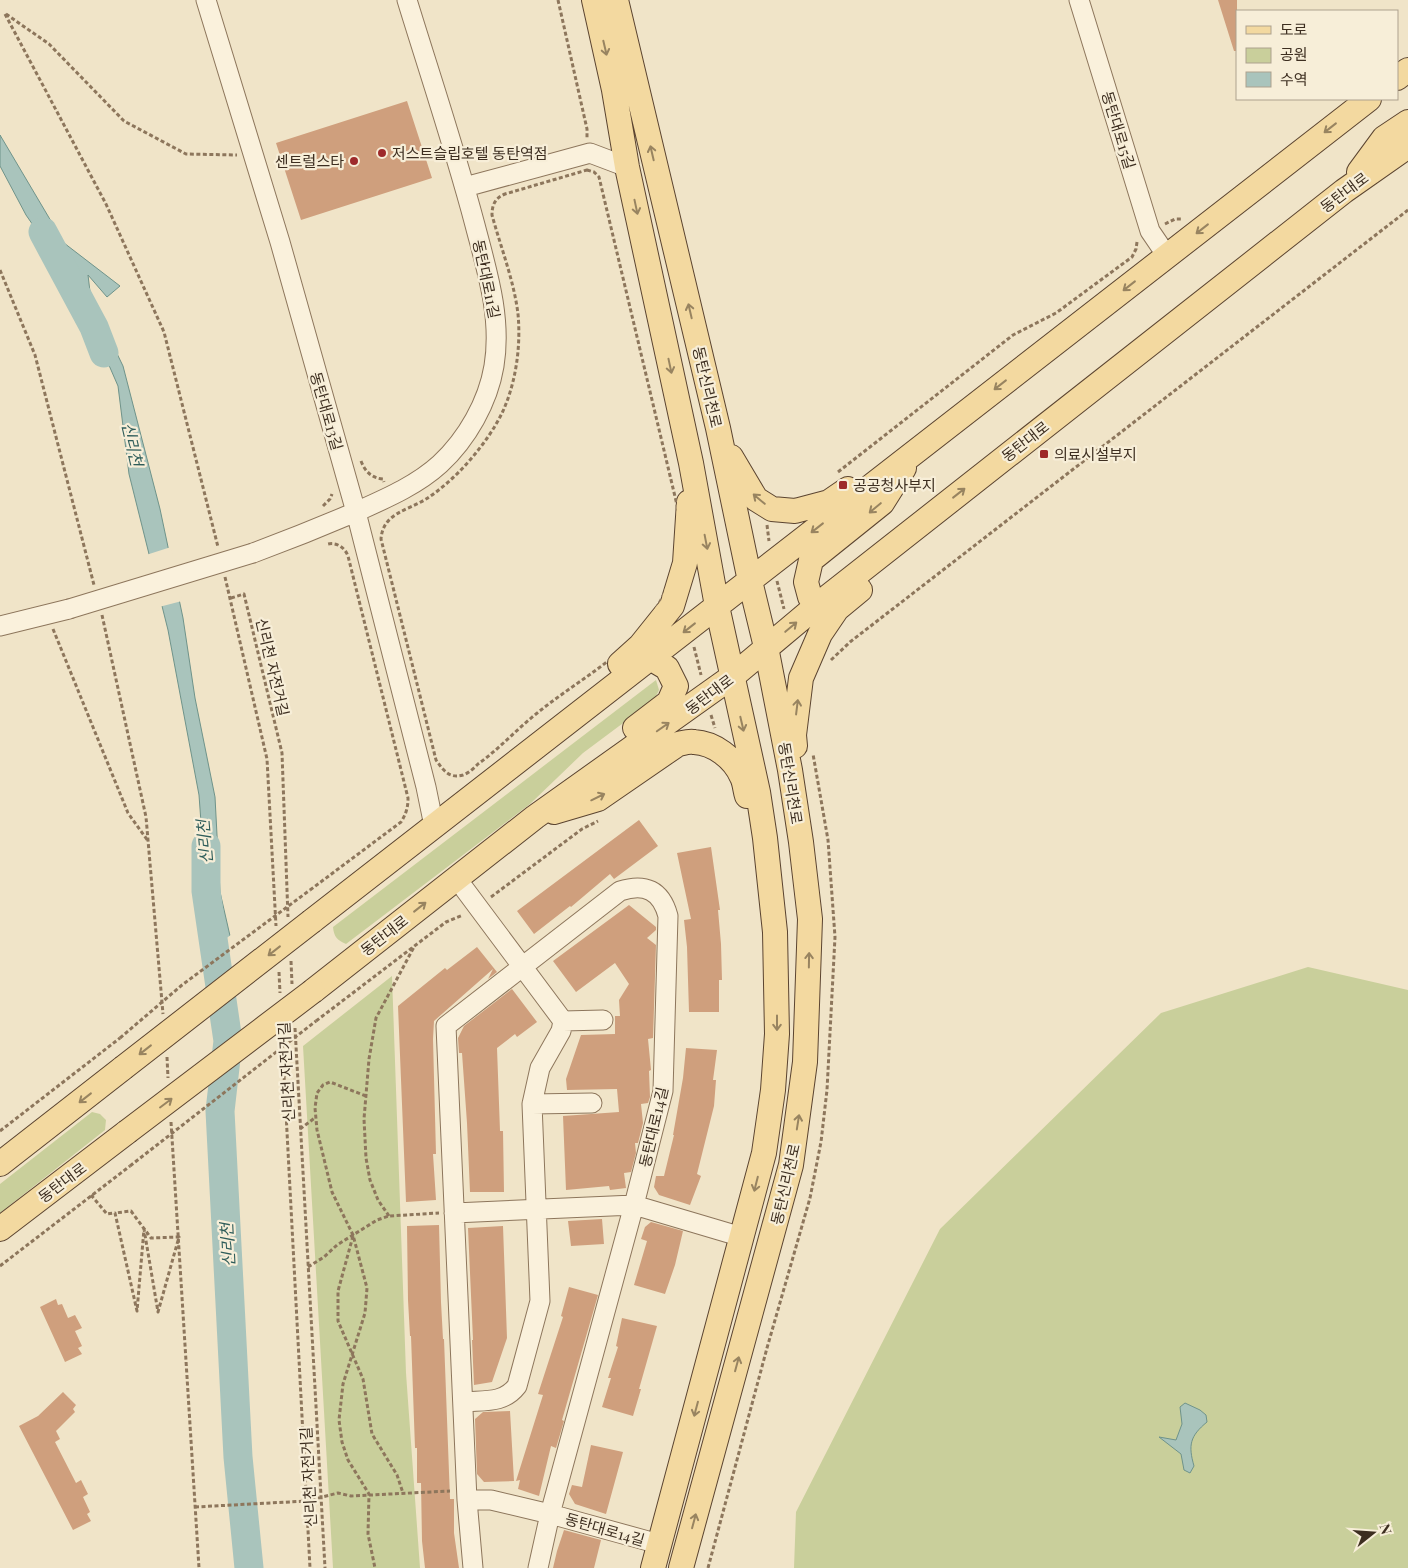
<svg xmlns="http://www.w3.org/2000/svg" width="1408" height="1568" font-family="'Playfair Display','Noto Sans KR',serif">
<rect width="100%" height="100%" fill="#f0e4c8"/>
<path fill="#c9cf9b" d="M656 680 659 690 654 700 583 753 530 804 346 944C337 940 334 937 333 927Z
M1308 967 1408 990V1568H794L796 1512 940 1229 1161 1013Z
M392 976 406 1373 420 1568H333L303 1046Z
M92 1112 100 1114 106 1120 105 1130 0 1213V1184Z"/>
<path fill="#a9c4bc" stroke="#6f938a" d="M0 135 64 243 120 286 107 297 88 275 91 300 123 366 160 509 183 618 195 698 215 797 220 892 246 1006 233 1013 206 891 199 795 168 630 129 474 118 386 88 317 62 267 26 215 0 166Z
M1185 1403 1200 1410 1206 1415 1207 1422C1190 1436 1188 1445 1194 1466L1190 1473 1184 1470 1181 1454 1159 1437 1176 1440 1182 1424 1180 1407Z"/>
<path fill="#f0e4c8" d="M171 547 182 601 159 607 146 555Z
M232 934 249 1006 234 1016 231 1014 216 946Z"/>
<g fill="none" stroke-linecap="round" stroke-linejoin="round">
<path stroke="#a9c4bc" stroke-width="29" d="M43 232 94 327 104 353
M206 846V891L228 1041 220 1111 238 1457 249 1568"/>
</g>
<path fill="#cf9f7d" d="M1218 0H1237V51H1234Z
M407 101 432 178 301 220 276 143Z
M639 820 658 846 614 879 610 874 571 907 570 906 534 934 517 911Z
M711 847 720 910H718L721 944 722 980H719V1012H689L687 947 684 920 691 919 677 853Z
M629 905 656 927V930L647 938 656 945 653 1038 648 1039 651 1070 649 1071 650 1097 648 1103 641 1104 643 1123 638 1143H635L636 1153 631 1172 624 1173 626 1188 610 1190 609 1186 566 1190 563 1116 619 1112 617 1089 567 1090 566 1079 581 1035 615 1034V1016H620L619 1000 629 984 615 963 576 992 553 961Z
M477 947 497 972 488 979 493 969 434 1021 433 1039 436 1154H433L436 1200 406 1202 398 1006 445 968 447 970Z
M512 989 537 1022 517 1037 515 1034 497 1048 500 1131H503L504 1192H470L467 1123 462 1053H459L458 1038 464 1026Z
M686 1048 717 1050 713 1080H716L714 1106 697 1174 701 1176 690 1205 659 1195 654 1187 656 1176H664L674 1135H673L683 1078Z
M602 1219 604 1244 571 1246 568 1221Z
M651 1222 683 1231 675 1265 665 1294 634 1285 647 1241 641 1239 645 1227Z
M439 1225 441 1302 443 1339H444L450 1499H454V1533L459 1568H425L422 1541 421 1483H417V1448H415L411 1336H410L408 1300 407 1226Z
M503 1226 507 1338 492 1382 474 1385 472 1340H473L468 1228Z
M569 1287 598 1295 562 1420 564 1421 556 1448 551 1446 539 1496 518 1489 520 1480 516 1481 543 1395 538 1394 563 1317 561 1316Z
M56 1299 58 1305 62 1304 68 1318 75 1315 82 1328 75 1331 82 1346 78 1348 82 1354 65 1362 40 1307Z
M622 1318 657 1326 639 1389H641L633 1416 602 1407 611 1378H608L618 1347 616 1346Z
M63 1392 76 1405 73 1409 75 1412 56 1431 60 1439 55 1442 76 1483 81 1480 88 1494 83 1497 90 1512 87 1514 91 1521 73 1530 19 1426 38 1416Z
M510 1411 514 1481 484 1482 477 1474 475 1419 483 1412Z
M591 1445 623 1452 606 1514 575 1504 569 1494 572 1485 582 1487Z
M564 1530 601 1540 594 1568H553L557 1551Z"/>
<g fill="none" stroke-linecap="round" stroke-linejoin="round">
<g stroke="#8d765c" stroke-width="21">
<path id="minor" d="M206 0 280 242 356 512 426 787 434 826
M1079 0 1150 231 1167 256
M465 187 590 153 627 167
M253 553C288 540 323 526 358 511 387 498 417 485 440 464 467 439 488 402 494 366 502 318 487 271 475 225 455 149 430 75 407 0
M0 626 69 609
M457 879 563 1021 561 1031 540 1068 532 1104 540 1301 517 1386C503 1404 484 1400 463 1402
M563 1021 603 1020
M532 1104 592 1103
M454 1213 634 1205 742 1237
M467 1500H491L550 1514 659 1544
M473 1568 467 1500 446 1026 620 891C645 883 661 890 668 916L663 1091 634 1205 550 1514 538 1568"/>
</g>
<g stroke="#5b4430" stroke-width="26">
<path id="major" d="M594 0 614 90 627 167 691 463 717 606 758 792 765 838 775 932 777 1034 773 1090 764 1153 653 1568
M616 0 718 428 750 581 766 647 790 770 801 842 810 919 805 1062 791 1165 681 1568
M1397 78 1408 70
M1359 172 1384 138 1408 122
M731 457 756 499 772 509 795 511 829 502 848 489
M820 603 810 597 806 582 811 560 882 503 904 468
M620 664 640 646 672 606 685 563 689 502
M635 728 669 702 676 686 667 668 650 658
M795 746 794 735 801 678 820 634 837 609 860 590
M554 812 598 799 678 744C683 743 689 741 694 742 714 743 734 758 742 777 745 783 745 790 747 796
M312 921 1369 99
M313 991 535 817 733 676 820 603 1344 191 1408 146
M0 1164 123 1068
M0 1229 127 1132"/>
</g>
<path stroke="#8d765c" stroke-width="3" stroke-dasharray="4 2.5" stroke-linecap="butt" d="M558 0 587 129V138
M5 14 106 204 164 332 218 547
M6 14 49 44 124 121 186 154 237 155
M587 170 594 172 599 177 677 505C681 541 676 575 657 607 630 655 577 680 536 714 516 730 499 749 478 764 474 768 469 773 463 775 449 779 443 770 436 760L381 539C383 513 407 511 426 499 456 480 488 443 503 411 516 382 521 346 518 314 514 281 501 248 492 215 492 205 495 198 505 194Z
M1165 224 1175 219H1183
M0 270 35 355 94 585
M361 461C365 471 371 478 383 479L384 482
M838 472 1013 335 1056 313 1132 257 1136 249 1137 242
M323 506 330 499 332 494
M767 525 769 541
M225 577 267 759 276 926
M777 581 784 609
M231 598 244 594 282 753 288 917
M102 615 146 817 163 1014
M53 629 128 813 148 841
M694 647 701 675
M831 660 850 642 1408 210
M711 715 715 728
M310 890 401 822C406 814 408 808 408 798L348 556C345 548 337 542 328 544
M491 897 582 829 598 821
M291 961 292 984
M279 972 280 993
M316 1021 446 922 463 915
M295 1028 325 1568
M282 1037 310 1568
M167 1057 168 1078
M366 1096 330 1082 323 1085 317 1093 315 1108 317 1130 332 1192 353 1235 367 1288 365 1313 343 1384 339 1420 342 1442 348 1460 369 1494 368 1534 375 1568
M171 1122 199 1568
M300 1129 316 1117
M0 1131 120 1038
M91 1195 107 1214 115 1213 137 1311 144 1229 158 1312 179 1237 151 1238 131 1211 115 1213
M389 1216 378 1200 370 1180 366 1158 364 1119 369 1059 376 1018 414 947
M353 1236 338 1291V1321L363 1379 372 1434 397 1475 403 1493
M0 1266 130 1166
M308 1267 324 1257 337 1245 377 1220 389 1216 439 1213
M195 1507 307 1501 338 1493 351 1496 450 1491
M708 1568 767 1348 810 1198 821 1142 827 1090 835 937 828 840 813 754"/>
<use href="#minor" stroke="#faf1dc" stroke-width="19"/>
<use href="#major" stroke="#f3d9a0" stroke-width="24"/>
<g stroke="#8d765c" stroke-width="21" stroke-linecap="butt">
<path id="minor-bridge" d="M69 609 253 553"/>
</g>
<g stroke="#5b4430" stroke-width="26" stroke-linecap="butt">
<path id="major-bridge" d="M123 1068 312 921
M127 1132 313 991"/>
</g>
<path stroke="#8d765c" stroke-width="3" stroke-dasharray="4 2.5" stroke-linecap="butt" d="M120 1038 182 985 310 890
M130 1166 316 1021"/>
<use href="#minor-bridge" stroke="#faf1dc" stroke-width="19"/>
<use href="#major-bridge" stroke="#f3d9a0" stroke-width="24"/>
</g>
<defs><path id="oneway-shaft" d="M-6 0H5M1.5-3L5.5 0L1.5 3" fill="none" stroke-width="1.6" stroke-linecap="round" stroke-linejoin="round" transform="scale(1.25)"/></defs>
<g stroke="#988460">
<use href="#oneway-shaft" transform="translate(605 48) rotate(77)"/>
<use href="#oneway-shaft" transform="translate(1330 128) rotate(142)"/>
<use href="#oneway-shaft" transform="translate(652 153) rotate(-103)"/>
<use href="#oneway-shaft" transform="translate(636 207) rotate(78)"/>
<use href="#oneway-shaft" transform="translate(1202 229) rotate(142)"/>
<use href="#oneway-shaft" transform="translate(1129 286) rotate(142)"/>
<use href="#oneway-shaft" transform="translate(690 311) rotate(-103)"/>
<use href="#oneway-shaft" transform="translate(670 366) rotate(78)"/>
<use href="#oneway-shaft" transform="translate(1000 385) rotate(142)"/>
<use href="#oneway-shaft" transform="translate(959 493) rotate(-38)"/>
<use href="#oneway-shaft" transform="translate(759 499) rotate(-140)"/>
<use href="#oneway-shaft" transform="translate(875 508) rotate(140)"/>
<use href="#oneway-shaft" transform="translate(817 528) rotate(142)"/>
<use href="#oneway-shaft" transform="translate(706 542) rotate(79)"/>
<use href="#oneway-shaft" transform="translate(791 627) rotate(-40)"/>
<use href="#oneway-shaft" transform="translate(689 628) rotate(142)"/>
<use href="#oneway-shaft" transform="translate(797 707) rotate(-83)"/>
<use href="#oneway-shaft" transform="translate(742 724) rotate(77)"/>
<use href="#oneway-shaft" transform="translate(663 727) rotate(-35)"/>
<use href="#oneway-shaft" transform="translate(598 797) rotate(-26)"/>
<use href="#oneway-shaft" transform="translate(420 907) rotate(-38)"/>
<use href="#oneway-shaft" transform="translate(274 951) rotate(142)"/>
<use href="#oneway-shaft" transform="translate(809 960) rotate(-89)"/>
<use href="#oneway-shaft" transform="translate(777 1023) rotate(90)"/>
<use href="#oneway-shaft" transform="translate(145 1050) rotate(142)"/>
<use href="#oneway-shaft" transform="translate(85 1098) rotate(142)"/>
<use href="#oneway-shaft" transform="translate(166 1103) rotate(-37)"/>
<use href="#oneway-shaft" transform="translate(798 1122) rotate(-81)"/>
<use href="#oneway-shaft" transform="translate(756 1184) rotate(104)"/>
<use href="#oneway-shaft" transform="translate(737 1364) rotate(-75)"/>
<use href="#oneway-shaft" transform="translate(696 1409) rotate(105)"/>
<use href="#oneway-shaft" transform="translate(694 1521) rotate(-75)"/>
</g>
<g fill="#9e2a2b" stroke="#f7eed8" stroke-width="2">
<circle cx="382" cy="153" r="5"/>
<circle cx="354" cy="161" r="5"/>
<rect x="1039" y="449" width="10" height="10" rx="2.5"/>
<rect x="838" y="480" width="10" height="10" rx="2.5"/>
</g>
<g text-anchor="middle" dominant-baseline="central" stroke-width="4.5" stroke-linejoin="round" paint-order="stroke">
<g font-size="15" fill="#3d2e20" stroke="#f7eed8">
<text transform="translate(1119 130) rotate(73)">동탄대로15길</text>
<text transform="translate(1344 192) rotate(-37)">동탄대로</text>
<text transform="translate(487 279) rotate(78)">동탄대로11길</text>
<text transform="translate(708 387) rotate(77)">동탄신리천로</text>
<text transform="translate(327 411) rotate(74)">동탄대로13길</text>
<text transform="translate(1025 441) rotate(-38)">동탄대로</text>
<text transform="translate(273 667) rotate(77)">신리천 자전거길</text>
<text transform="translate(709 694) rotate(-37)">동탄대로</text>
<text transform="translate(791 783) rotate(81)">동탄신리천로</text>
<text transform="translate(384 935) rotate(-38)">동탄대로</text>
<text transform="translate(286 1072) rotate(-93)">신리천 자전거길</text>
<text transform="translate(653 1127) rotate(-77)">동탄대로14길</text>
<text transform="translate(62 1182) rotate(-37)">동탄대로</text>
<text transform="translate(785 1184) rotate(-77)">동탄신리천로</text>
<text transform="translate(308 1477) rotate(-93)">신리천 자전거길</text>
<text transform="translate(605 1529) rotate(16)">동탄대로14길</text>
</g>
<g font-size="15" fill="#3d2e20" stroke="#f7eed8" text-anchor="start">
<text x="392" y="153">저스트슬립호텔 동탄역점</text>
<text x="344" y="161" text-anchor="end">센트럴스타</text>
<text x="1054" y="454">의료시설부지</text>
<text x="853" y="485">공공청사부지</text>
</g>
<g font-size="16" font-style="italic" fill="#2f5d5a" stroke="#f7eed8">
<text transform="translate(133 444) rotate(77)">신리천</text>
<text transform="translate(204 842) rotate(-95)">신리천</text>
<text transform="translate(227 1245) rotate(-93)">신리천</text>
</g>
</g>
<rect x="1236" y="10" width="162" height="90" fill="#f7eed8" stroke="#ada18e"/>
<rect x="1246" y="26" width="25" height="8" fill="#f3d9a0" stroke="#ada18e"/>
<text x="1280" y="35" font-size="15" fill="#3d2e20">도로</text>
<rect x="1246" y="48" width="25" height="15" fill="#c9cf9b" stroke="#ada18e"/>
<text x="1280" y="60" font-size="15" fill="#3d2e20">공원</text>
<rect x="1246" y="72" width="25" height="15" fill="#a9c4bc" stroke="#ada18e"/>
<text x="1280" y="85" font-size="15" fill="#3d2e20">수역</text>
<g transform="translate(1373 1533) rotate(73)" stroke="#f7eed8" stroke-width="4" paint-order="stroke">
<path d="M0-4L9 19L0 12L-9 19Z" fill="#3d2e20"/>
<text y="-8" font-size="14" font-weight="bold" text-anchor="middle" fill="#3d2e20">N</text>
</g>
</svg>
